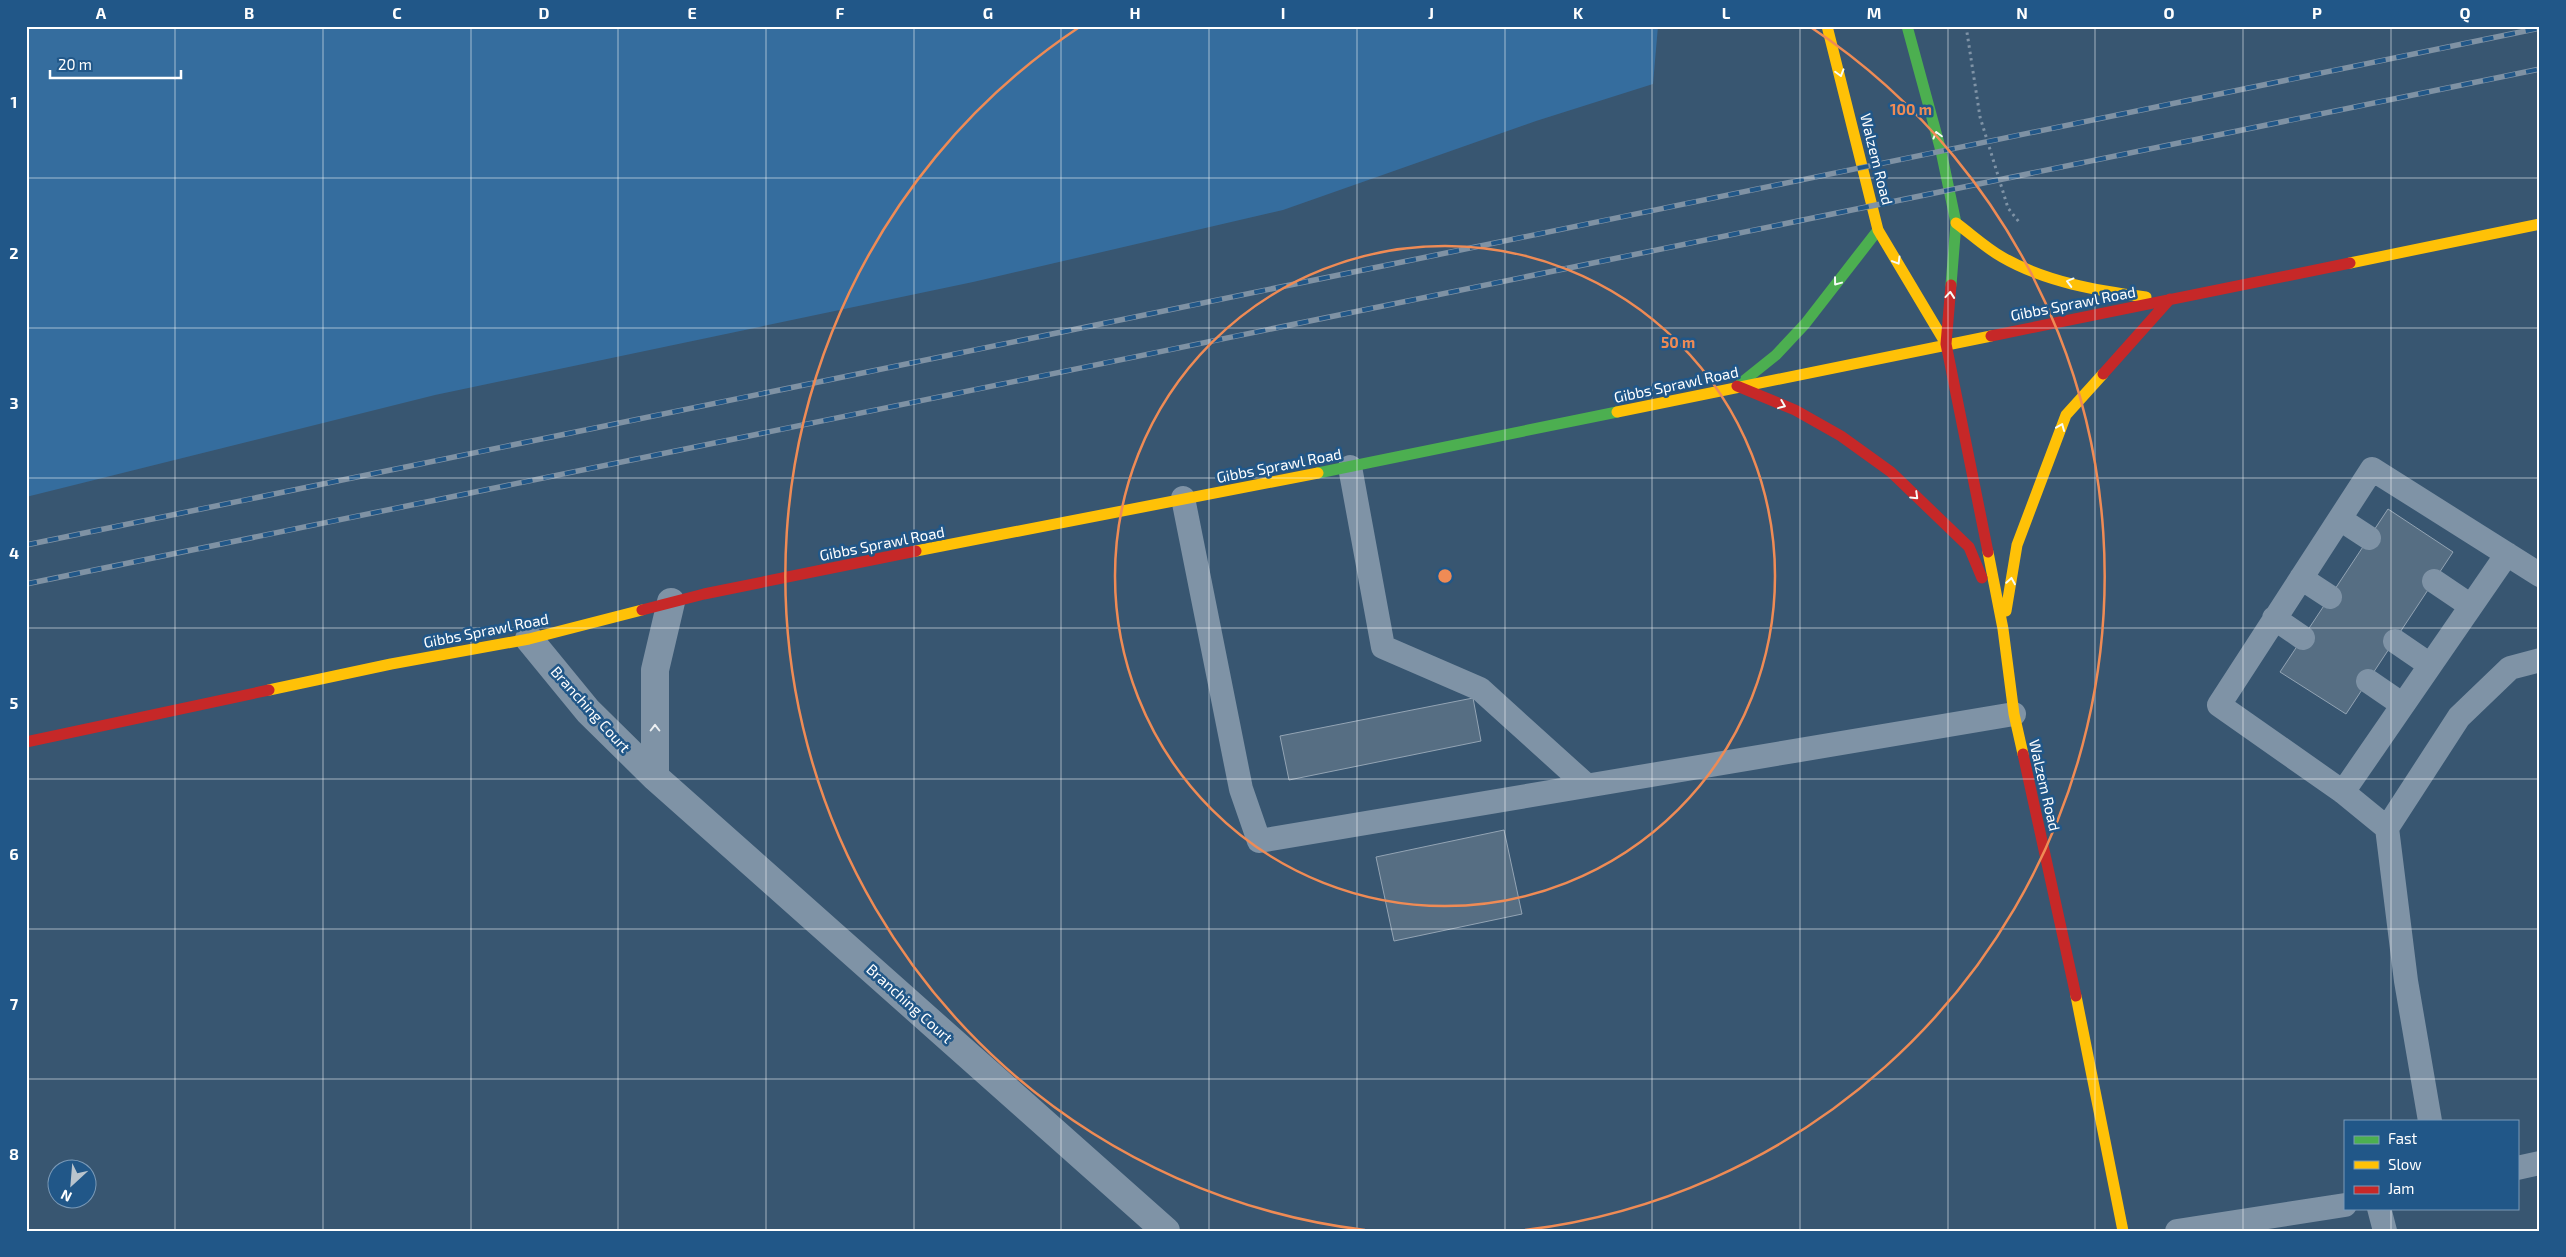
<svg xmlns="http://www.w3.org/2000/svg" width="2566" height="1257" font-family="'Exo 2',sans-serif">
<rect width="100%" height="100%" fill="#385671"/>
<path fill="#356d9e" d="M26 26H1658L1653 84 1536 121 1283 210 973 282 435 395 26 497Z"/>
<path fill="#566e83" stroke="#93a4b4" d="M2388 509 2453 552 2346 714 2280 672Z
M1473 698 1481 741 1289 780 1280 736Z
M1504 830 1522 914 1394 941 1376 857Z"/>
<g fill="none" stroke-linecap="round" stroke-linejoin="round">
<path stroke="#7f93a6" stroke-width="3" stroke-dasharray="2.5 4" stroke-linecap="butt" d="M1966 26 1980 117 2008 208 2019 222"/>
<path stroke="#7f93a6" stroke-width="24" d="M1350 467 1383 647 1480 689 1585 784
M1183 498 1241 789 1259 841 2014 714
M2340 519 2369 538
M2301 578 2330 597
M2434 581 2471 606
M2274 618 2303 638
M2395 641 2430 665
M2368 681 2403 705
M2343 792 2507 554
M2387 828 2343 792 2219 705 2372 469 2540 575
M2430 1121 2406 981 2387 828 2459 717 2510 668 2540 660
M2517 1168 2540 1163
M2379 1208 2385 1231
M2177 1231 2345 1205"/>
<path stroke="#7f93a6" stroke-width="28" d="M529 639 588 711 655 777 1166 1231
M655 777V670L671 602"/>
<path stroke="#4caf50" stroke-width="11" d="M1907 26 1941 151 1956 223 1951 285
M1741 383 1776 355 1805 324 1878 230
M1318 473 1617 412"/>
<path stroke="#ffc107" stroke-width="11" d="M1827 26 1878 230 1946 344
M1956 223C1971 234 1986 248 2002 257 2045 282 2098 291 2146 297
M2350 263 2540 224
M1617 412 1991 336
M916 551 1318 473
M1988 552 2003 629 2014 714 2023 754
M2006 611 2017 545 2066 415 2103 374
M269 690 391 664 529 639 642 610
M2076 996 2123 1231"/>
<path stroke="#c62828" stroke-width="11" d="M1951 285 1946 344 1988 552
M1991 336 2350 263
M2103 374 2170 299
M1737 386 1795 410 1841 436 1891 472 1969 547 1982 578
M642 610 704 594 916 551
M26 742 269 690
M2023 754 2076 996"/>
<g stroke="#7f92a4" stroke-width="5.5">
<path id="rail" d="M26 545 2540 28
M26 584 2540 69"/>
</g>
<use href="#rail" stroke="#215788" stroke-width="4" stroke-dasharray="11" stroke-linecap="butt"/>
</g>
<defs><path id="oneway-chevron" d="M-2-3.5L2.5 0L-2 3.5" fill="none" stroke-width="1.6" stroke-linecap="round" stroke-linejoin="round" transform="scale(1.25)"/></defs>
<g stroke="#f6fbf6">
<use href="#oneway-chevron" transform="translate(1840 73) rotate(74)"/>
<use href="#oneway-chevron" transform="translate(1937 135) rotate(-105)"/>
<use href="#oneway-chevron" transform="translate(1897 261) rotate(59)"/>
<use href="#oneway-chevron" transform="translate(1837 282) rotate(127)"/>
<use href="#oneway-chevron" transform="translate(2070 282) rotate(-165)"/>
<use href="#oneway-chevron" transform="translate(1950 295) rotate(-85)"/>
<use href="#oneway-chevron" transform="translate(1782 405) rotate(22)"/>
<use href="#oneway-chevron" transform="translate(2061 427) rotate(-68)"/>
<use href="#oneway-chevron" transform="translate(1915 496) rotate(44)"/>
<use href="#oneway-chevron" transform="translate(2011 581) rotate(-81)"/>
</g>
<use stroke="#eceff2" href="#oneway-chevron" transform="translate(655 728) rotate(-90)"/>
<path fill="none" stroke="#fff" stroke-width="1" stroke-opacity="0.55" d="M175 26V1231M323 26V1231M471 26V1231M618 26V1231M766 26V1231M914 26V1231M1061 26V1231M1209 26V1231M1357 26V1231M1505 26V1231M1652 26V1231M1800 26V1231M1948 26V1231M2095 26V1231M2243 26V1231M2391 26V1121M26 178H2540M26 328H2540M26 478H2540M26 628H2540M26 779H2540M26 929H2540M26 1079H2540M2391 1208V1231"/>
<g fill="none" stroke="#ef8b55" stroke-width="2.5">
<circle cx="1445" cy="576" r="330"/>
<path d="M1365 1230A659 659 0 0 1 1081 26M1809 26A659 659 0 0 1 1525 1230"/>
</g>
<g text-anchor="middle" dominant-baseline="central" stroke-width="5" stroke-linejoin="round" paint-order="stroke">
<g font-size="15" fill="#fff" stroke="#215788">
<text transform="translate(1877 159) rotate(76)">Walzem Road</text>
<text transform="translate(2073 303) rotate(-11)">Gibbs Sprawl Road</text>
<text transform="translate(1676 384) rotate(-12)">Gibbs Sprawl Road</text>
<text transform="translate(1279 465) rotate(-11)">Gibbs Sprawl Road</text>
<text transform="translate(882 543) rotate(-11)">Gibbs Sprawl Road</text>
<text transform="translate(486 630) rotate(-11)">Gibbs Sprawl Road</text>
<text transform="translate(591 709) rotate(48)">Branching Court</text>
<text transform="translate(2045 785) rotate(77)">Walzem Road</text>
<text transform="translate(910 1003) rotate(42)">Branching Court</text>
</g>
</g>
<circle cx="1445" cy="576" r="8" fill="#ef8b55" stroke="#215788" stroke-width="2.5"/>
<g font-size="15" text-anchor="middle" font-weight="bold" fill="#ef8b55" stroke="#215788" stroke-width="5" stroke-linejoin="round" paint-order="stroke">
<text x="1911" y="115">100 m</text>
<text x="1678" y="348">50 m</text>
</g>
<rect width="2566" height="1257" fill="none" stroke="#215788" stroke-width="55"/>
<rect x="2344" y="1120" width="175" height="90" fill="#215788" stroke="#7a9ab8"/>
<rect x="2354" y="1136" width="25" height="8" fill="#4caf50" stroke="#7a9ab8"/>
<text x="2388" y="1144" font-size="15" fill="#ffffff">Fast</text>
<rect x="2354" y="1161" width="25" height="8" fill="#ffc107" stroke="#7a9ab8"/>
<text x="2388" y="1170" font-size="15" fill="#ffffff">Slow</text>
<rect x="2354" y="1186" width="25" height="8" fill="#c62828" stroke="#7a9ab8"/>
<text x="2388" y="1194" font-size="15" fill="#ffffff">Jam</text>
<g transform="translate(72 1184) rotate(206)"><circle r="24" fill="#215788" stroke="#7a9ab8"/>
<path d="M0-4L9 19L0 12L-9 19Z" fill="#b9c4cd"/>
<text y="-8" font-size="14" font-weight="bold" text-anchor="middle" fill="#ffffff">N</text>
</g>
<path d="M50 70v8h131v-8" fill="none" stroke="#ffffff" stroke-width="2.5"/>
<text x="58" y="70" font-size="15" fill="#ffffff" stroke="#215788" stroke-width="4" paint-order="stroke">20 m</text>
<rect x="28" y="28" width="2510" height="1202" fill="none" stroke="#fff" stroke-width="2"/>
<g font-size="16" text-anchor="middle" font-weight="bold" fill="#fff">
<text x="101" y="19">A</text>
<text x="249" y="19">B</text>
<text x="397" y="19">C</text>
<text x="544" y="19">D</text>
<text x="692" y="19">E</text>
<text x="840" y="19">F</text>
<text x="988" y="19">G</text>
<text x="1135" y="19">H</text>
<text x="1283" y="19">I</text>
<text x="1431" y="19">J</text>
<text x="1578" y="19">K</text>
<text x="1726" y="19">L</text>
<text x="1874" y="19">M</text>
<text x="2022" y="19">N</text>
<text x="2169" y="19">O</text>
<text x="2317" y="19">P</text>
<text x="2465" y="19">Q</text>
<text x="14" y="108">1</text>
<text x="14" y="259">2</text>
<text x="14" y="409">3</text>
<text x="14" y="559">4</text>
<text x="14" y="709">5</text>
<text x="14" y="860">6</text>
<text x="14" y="1010">7</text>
<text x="14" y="1160">8</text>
</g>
</svg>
